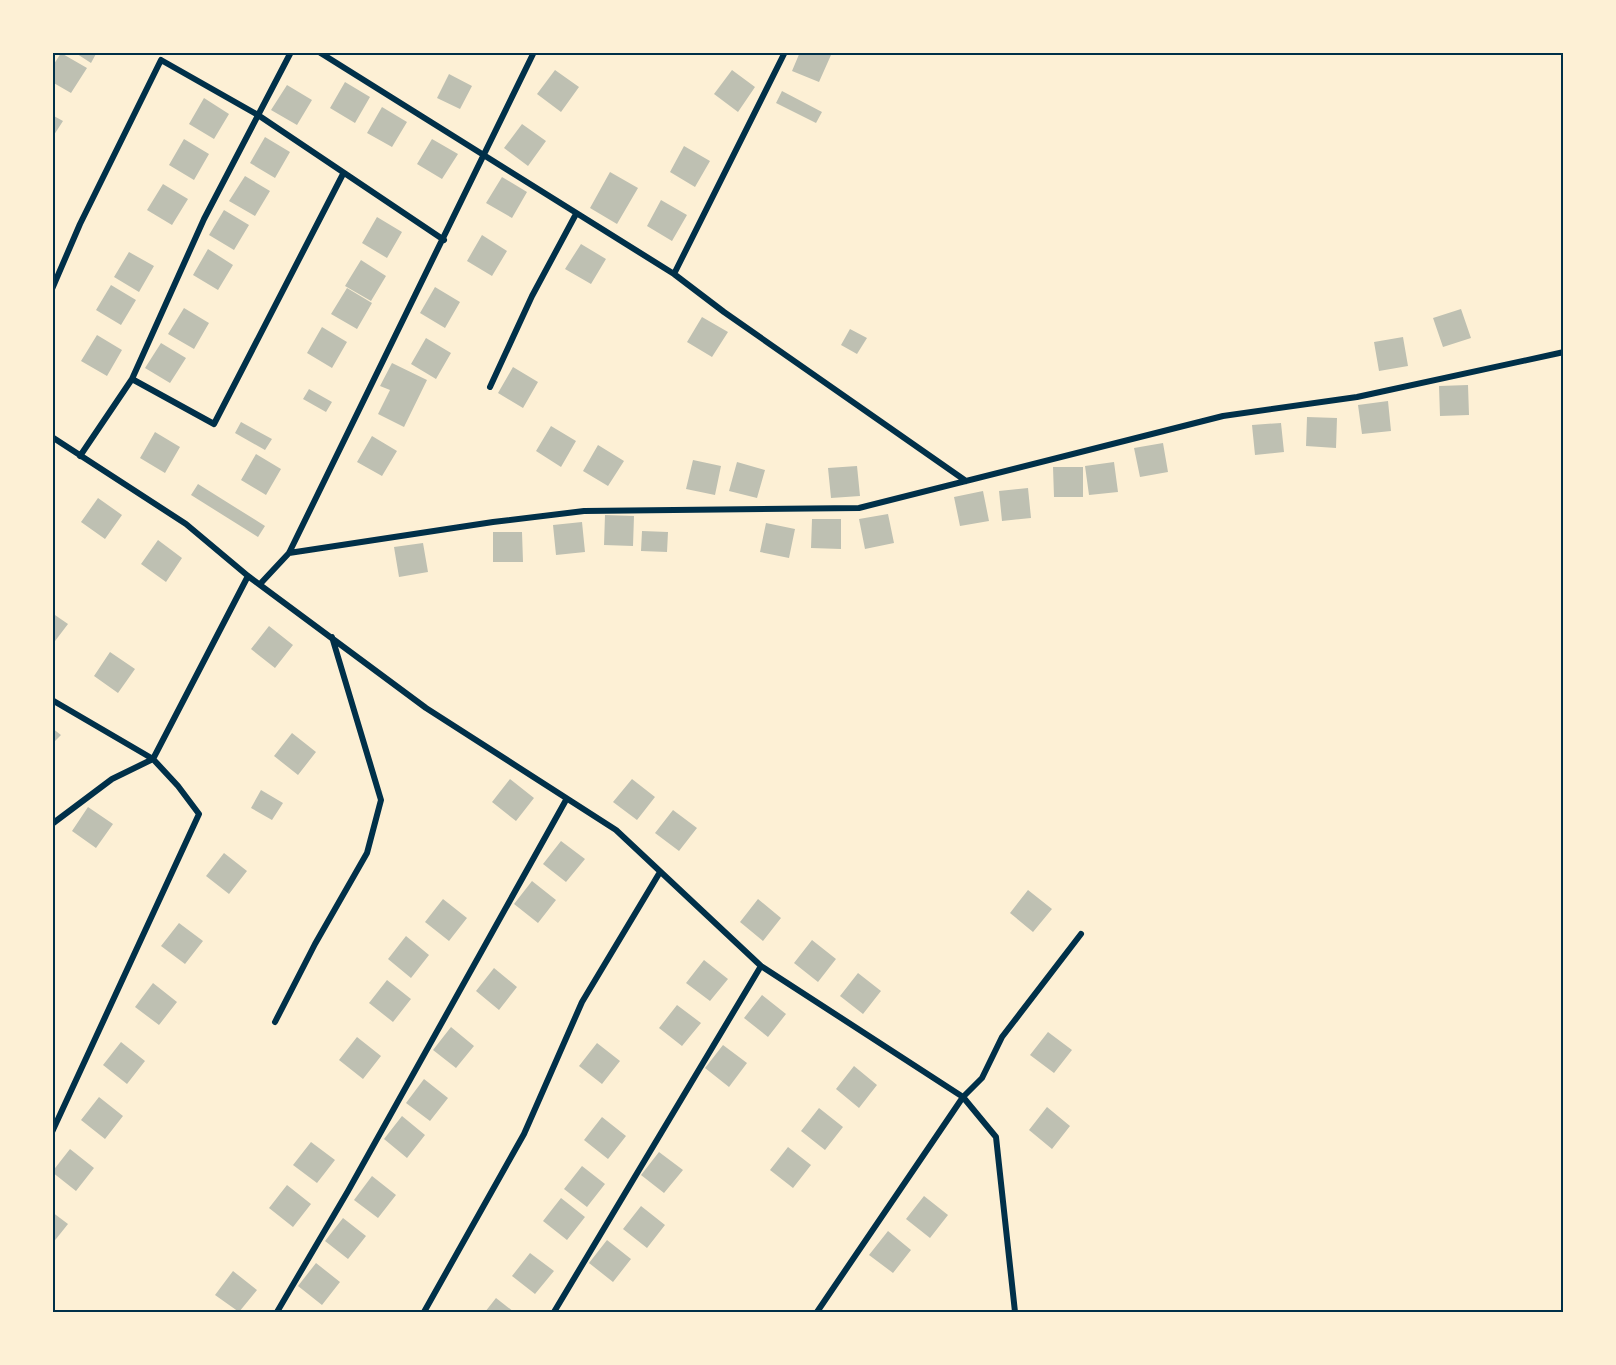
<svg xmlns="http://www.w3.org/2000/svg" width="1616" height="1365" font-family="'PT Sans Narrow',sans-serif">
<rect width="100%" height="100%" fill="#fdf0d5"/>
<path fill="#bec0b2" d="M74 52H97L91 63Z
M800 52 831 55 819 82 792 71Z
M61 53 87 68 71 93 52 82V67Z
M555 70 579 87 561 112 537 94Z
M732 70 755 87 738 112 714 94Z
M449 74 472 86 460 109 437 98Z
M345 82 370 97 355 123 330 108Z
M287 85 312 100 297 125 271 110Z
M782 91 822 112 816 123 776 103Z
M204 98 229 114 214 139 189 124Z
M382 107 407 122 392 147 367 133Z
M52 115 63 121 52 138Z
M522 124 546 141 528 166 504 148Z
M265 137 290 152 275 178 250 163Z
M184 139 209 154 194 180 169 165Z
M432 139 458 154 442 179 417 164Z
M684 146 710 161 695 187 670 172Z
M610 172 638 188 617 224 590 208Z
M245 176 270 191 255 216 229 201Z
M502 177 527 192 512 218 486 203Z
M163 184 188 199 172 225 147 210Z
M661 200 687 215 672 241 647 226Z
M224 210 249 225 234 250 209 235Z
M377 217 402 232 387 258 362 243Z
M482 235 507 251 492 276 467 261Z
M581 244 606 259 591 284 565 269Z
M208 249 233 265 218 290 193 275Z
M129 252 154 266 139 292 114 277Z
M361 260 386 276 371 301 345 286Z
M111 285 136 300 121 325 96 310Z
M435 287 460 302 445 328 420 313Z
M347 288 372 303 357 329 331 314Z
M184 308 209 323 194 349 168 334Z
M1461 309 1471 338 1443 347 1433 318Z
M702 317 728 332 712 357 687 342Z
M322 327 347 342 332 368 307 353Z
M850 329 867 338 857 354 841 345Z
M97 335 122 350 107 376 81 361Z
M1403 337 1408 366 1379 371 1374 342Z
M426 338 451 353 436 379 411 364Z
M161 343 186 358 170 383 145 368Z
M392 363 427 380 404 427 378 414 390 390 380 386Z
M513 367 538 382 523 408 498 393Z
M1468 385 1469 415 1440 416 1439 386Z
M309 389 332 402 326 412 303 399Z
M1388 401 1391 431 1362 434 1358 405Z
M1307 417 1337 418 1336 448 1306 446Z
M241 422 272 439 265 450 235 433Z
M1281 423 1284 452 1255 455 1252 425Z
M551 426 576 441 561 467 536 451Z
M155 432 180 447 165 473 140 458Z
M372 436 397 451 382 476 357 462Z
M1163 443 1168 472 1140 477 1134 448Z
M598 445 624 461 608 486 583 471Z
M256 454 281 469 266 495 241 480Z
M693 460 721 466 715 495 686 489Z
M737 462 765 470 757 498 729 491Z
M1114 462 1118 492 1089 495 1085 466Z
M857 466 860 496 831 498 828 468Z
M1053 467H1083V497H1054Z
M198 484 265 526 258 537 191 495Z
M1028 488 1031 518 1002 521 999 491Z
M983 491 989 521 960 526 954 497Z
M98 498 122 515 105 539 81 522Z
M888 514 894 543 865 549 859 519Z
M605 515 634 516 633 546 604 545Z
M812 519H841V549L811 548Z
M582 522 585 552 556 555 553 525Z
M766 523 795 529 789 558 760 552Z
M642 531 668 532 667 552 641 551Z
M493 532H522L523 562H493Z
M158 540 182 558 166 582 141 564Z
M423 543 428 572 399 577 394 547Z
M52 613 68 624 52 645Z
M269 626 293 645 275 668 251 649Z
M110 652 135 669 118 693 94 676Z
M52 728 61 735 52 744Z
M292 733 316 752 298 775 274 756Z
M510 779 534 798 516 821 492 802Z
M632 779 655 797 637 820 613 802Z
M261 790 283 803 272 820 251 808Z
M88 807 113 824 96 848 72 831Z
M673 810 697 828 679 851 655 833Z
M561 841 585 859 566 882 543 864Z
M224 853 247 871 229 894 206 876Z
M532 881 556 900 538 923 514 904Z
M1028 890 1052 909 1033 932 1010 913Z
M443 899 467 918 449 941 425 922Z
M758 899 781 918 763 941 740 922Z
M179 923 203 941 185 964 161 946Z
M406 936 429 955 411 978 388 959Z
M812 940 836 959 818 982 794 963Z
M704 960 728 979 710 1001 686 983Z
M494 968 517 987 499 1010 476 991Z
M858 973 881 991 863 1014 840 996Z
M387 980 411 999 393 1022 369 1003Z
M153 983 177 1002 159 1025 135 1007Z
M762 995 786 1014 768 1037 744 1018Z
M677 1005 701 1023 682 1046 659 1028Z
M451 1027 474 1046 456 1068 433 1050Z
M1048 1032 1072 1050 1054 1073 1030 1055Z
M357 1037 381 1056 363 1079 339 1060Z
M121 1042 145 1061 127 1084 103 1065Z
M597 1043 620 1061 602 1084 579 1066Z
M723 1045 747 1063 729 1087 705 1068Z
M854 1066 877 1085 859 1108 836 1089Z
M424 1079 448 1098 430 1121 406 1103Z
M99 1097 123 1116 105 1139 81 1120Z
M1047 1107 1070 1126 1052 1149 1029 1130Z
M819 1108 843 1127 825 1150 801 1131Z
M402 1116 425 1135 407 1158 384 1139Z
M602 1117 626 1136 608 1159 584 1140Z
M311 1142 335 1160 317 1183 293 1165Z
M788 1147 811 1165 793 1188 770 1170Z
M70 1149 94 1168 76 1191 52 1172Z
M659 1152 683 1170 664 1193 641 1175Z
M582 1166 605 1184 587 1207 564 1189Z
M372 1176 396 1195 378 1218 354 1200Z
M287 1185 311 1204 293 1227 269 1208Z
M924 1196 948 1215 930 1238 906 1219Z
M561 1198 585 1217 567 1240 543 1221Z
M641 1206 665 1225 647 1248 623 1229Z
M52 1212 68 1224 52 1244Z
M343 1218 366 1236 348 1259 325 1241Z
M888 1231 911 1250 893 1273 869 1255Z
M607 1240 631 1259 613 1282 589 1263Z
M530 1253 554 1271 535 1294 512 1276Z
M316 1263 340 1282 322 1305 298 1286Z
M233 1271 257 1290 239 1312 215 1295Z
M496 1298 514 1312H485Z"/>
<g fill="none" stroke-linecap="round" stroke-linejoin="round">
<path stroke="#003049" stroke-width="6" d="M319 52 674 274 724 312 966 481
M674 274 785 52
M52 289 80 224 161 60 258 115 444 240
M132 379 214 424 343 174
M490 387 532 296 576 214
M52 437 186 524 248 576 426 708 616 830 761 966 963 1097 996 1137 1015 1312
M80 456 132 379 204 219 291 52
M289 553 493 522 584 511 859 508 1223 416 1357 397 1564 352
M261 583 289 553 534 52
M52 700 153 759 178 786 199 814 52 1132
M52 824 112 779 153 759 248 576
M275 1022 315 944 367 853 381 800 332 637
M277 1312 348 1191 566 800
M424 1312 524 1134 582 1002 660 872
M554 1312 761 966
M817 1312 963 1097 982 1078 1002 1037 1081 934"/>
</g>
<rect width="1616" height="1365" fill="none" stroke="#fdf0d5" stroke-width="108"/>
<rect x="54" y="54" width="1508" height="1257" fill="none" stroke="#003049" stroke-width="2"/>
</svg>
